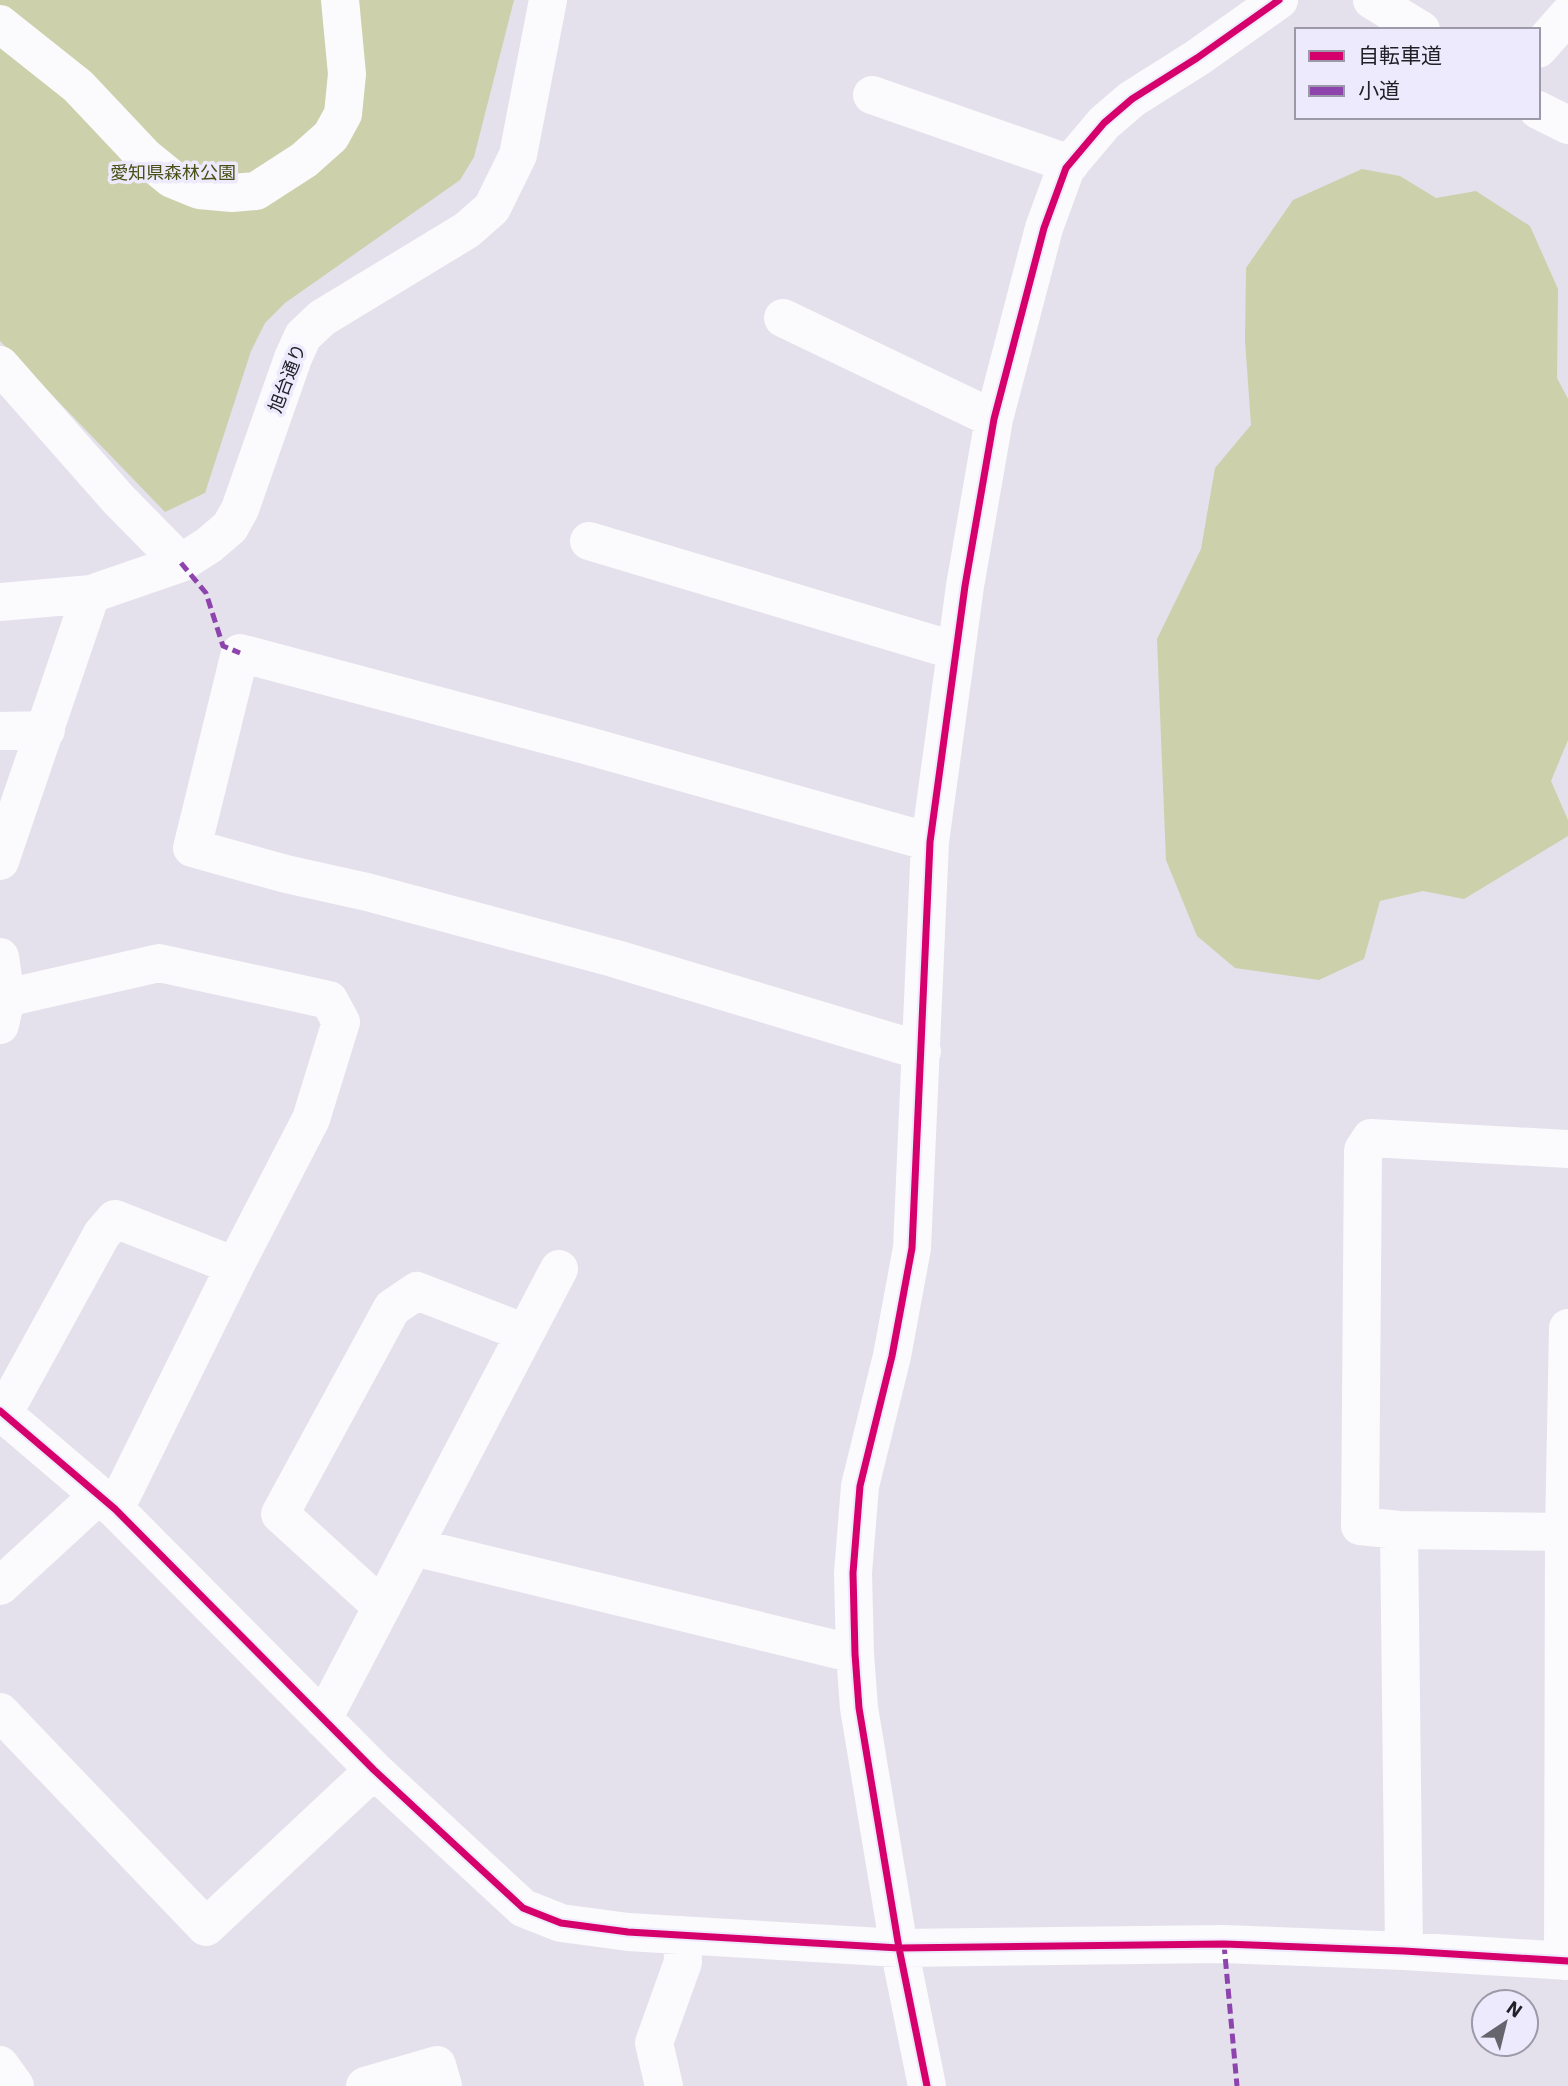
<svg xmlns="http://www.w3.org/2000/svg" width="1568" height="2086" font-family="'IBM Plex Sans','Noto Sans JP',sans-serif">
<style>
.green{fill:#ccd0ab}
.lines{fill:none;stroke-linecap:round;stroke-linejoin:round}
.minor{stroke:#fbfafc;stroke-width:38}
.quiet{stroke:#8e44ad;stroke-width:5;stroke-dasharray:10 5;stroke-linecap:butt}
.cycleway-casing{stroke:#eeeafd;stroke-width:11}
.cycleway{stroke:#d6006c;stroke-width:7}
.labels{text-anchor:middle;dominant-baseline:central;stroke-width:7;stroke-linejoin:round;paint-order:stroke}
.park-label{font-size:18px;fill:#4a5015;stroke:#eeeafd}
.street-label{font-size:18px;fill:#222128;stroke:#eeeafd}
</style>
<rect width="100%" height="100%" fill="#e4e1ec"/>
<path class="green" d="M0,0H514L474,157L460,180L285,303L265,323L251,351L205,493L165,512L0,341Z
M1362,169L1400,176L1436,198L1476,191L1530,226L1558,289L1557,378L1568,399V740L1551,781L1568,820V836L1464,899L1423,891L1380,901L1364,959L1319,980L1235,968L1197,936L1166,860L1157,639L1201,549L1215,468L1251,425L1245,340L1246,268L1293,200Z"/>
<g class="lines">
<path class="minor" d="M1372,0L1421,30
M0,24L78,86L145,157L172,179L199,190L232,193L256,191L304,160L331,136L343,114L347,74L340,0
M1538,49L1568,15
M872,95L1070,164
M1538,110L1568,125
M783,318L994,419
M0,365L119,500L181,563
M589,541L956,651
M0,602L91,594L181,563L209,545L230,527L240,509L293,358L303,336L322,318L467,230L492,208L518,155L548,0
M0,731L46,730
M0,861L91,594
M0,957L6,998L0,1025
M6,998L159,963L329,1000L341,1022L311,1119L235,1266L115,1509
M922,1051L613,958L367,892L286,874L192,848L240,653L585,745L930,842
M1568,1149L1371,1138L1363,1150L1360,1526L1399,1530L1568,1532
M0,1411L115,1509L374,1770L523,1908L561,1923L628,1932L899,1948L1224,1944L1404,1951L1568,1961
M3,1414L102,1234L115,1219L235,1266
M1399,1530L1404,1951
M414,1547L855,1654
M0,1586L99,1495
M382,1607L280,1514L392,1308L417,1291L525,1333
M0,1712L206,1927L374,1770
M323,1719L559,1269
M1563,1961L1564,1532L1568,1328
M0,2065L15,2086
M365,2086L437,2065L443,2086
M664,2086L654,2043L683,1962L682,1935
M927,2086L899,1948L859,1708L855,1654L853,1573L860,1486L892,1356L912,1248L930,842L965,586L994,419L1044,228L1066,168L1104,123L1132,99L1197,58L1279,0"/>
<path class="quiet" d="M181,563L206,593L223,646L240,653
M1224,1944L1237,2086"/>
<defs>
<path id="cycleway" d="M0,1411L115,1509L374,1770L523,1908L561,1923L628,1932L899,1948L1224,1944L1404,1951L1568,1961
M927,2086L899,1948L859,1708L855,1654L853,1573L860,1486L892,1356L912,1248L930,842L965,586L994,419L1044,228L1066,168L1104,123L1132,99L1197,58L1279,0"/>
</defs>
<use href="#cycleway" class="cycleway-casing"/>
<use href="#cycleway" class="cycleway"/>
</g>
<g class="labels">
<g class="park-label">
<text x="173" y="172">愛知県森林公園</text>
</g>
<g class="street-label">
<text transform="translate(287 378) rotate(-69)">旭台通り</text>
</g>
</g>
<rect x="1295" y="28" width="245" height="91" fill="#eeeafd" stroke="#9c9aa8" stroke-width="2"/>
<rect x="1309" y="51" width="35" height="10" fill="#d6006c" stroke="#9c9aa8" stroke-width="2"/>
<text x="1358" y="63" font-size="21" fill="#222128">自転車道</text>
<rect x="1309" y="86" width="35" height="10" fill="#8e44ad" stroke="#9c9aa8" stroke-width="2"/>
<text x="1358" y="98" font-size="21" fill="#222128">小道</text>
<g transform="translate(1505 2023) rotate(35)"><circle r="33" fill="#eeeafd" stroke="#9c9aa8" stroke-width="2"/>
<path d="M0-5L12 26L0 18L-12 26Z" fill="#66646d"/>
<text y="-10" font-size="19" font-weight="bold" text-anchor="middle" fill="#222128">N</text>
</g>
</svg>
